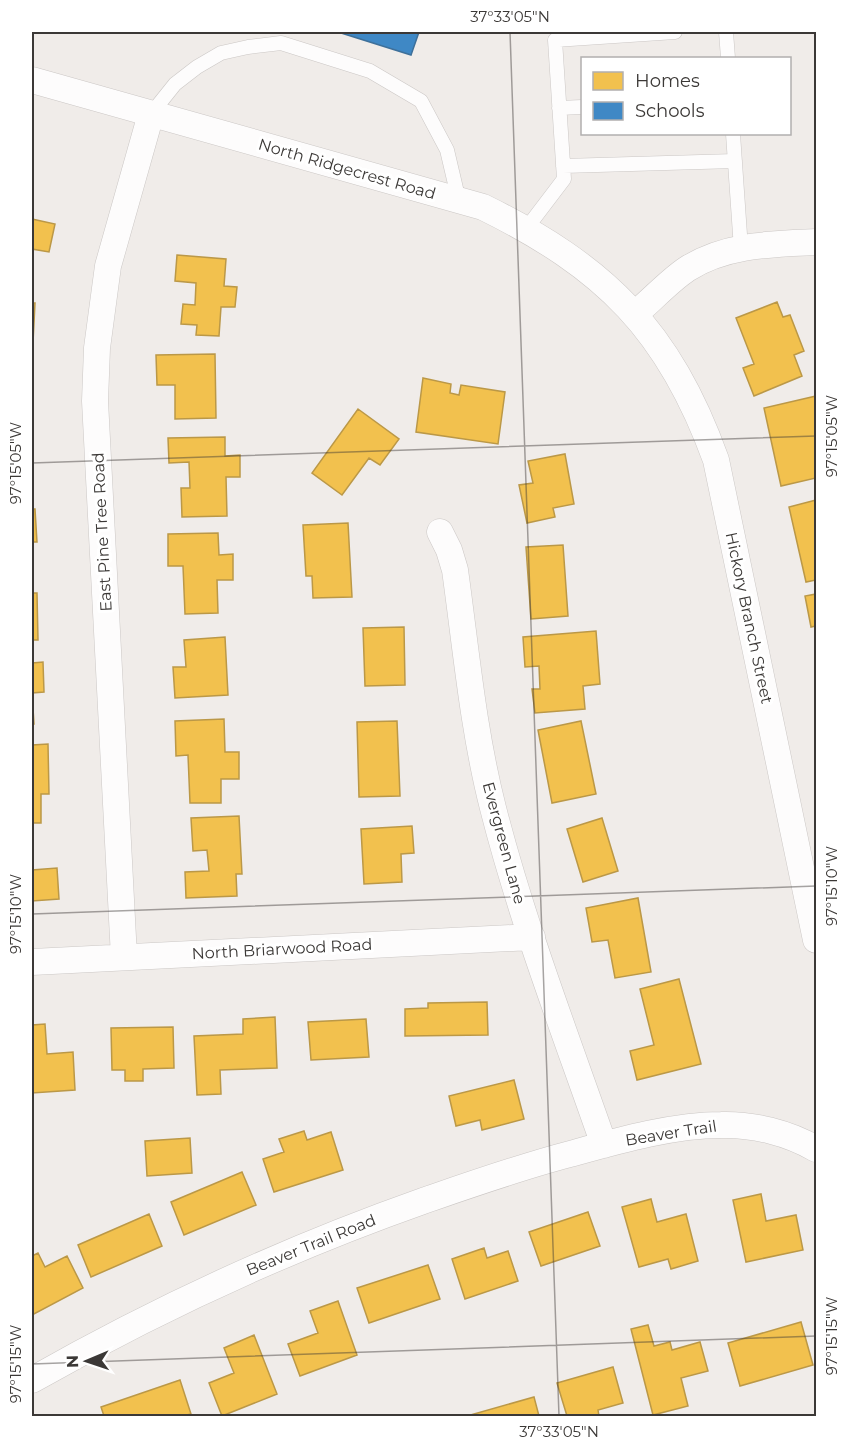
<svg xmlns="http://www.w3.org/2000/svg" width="848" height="1448" font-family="Montserrat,sans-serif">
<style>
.homes{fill:#f2c14e;stroke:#bb9847;stroke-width:1.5}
.schools{fill:#3f88c5;stroke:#3e709a;stroke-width:1.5}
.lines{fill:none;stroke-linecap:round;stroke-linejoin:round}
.service-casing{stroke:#cbc7c5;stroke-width:15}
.minor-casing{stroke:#cbc7c5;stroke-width:27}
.service{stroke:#fdfcfc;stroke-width:14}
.minor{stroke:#fdfcfc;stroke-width:26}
.ticks{fill:none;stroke:#3b3836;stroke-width:1.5;stroke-opacity:0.45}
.labels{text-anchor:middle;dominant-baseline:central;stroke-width:6;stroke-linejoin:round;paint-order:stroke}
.street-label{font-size:16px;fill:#3b3836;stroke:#fff}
.neatline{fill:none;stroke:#3b3836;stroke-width:2}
.ticks-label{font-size:15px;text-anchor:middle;fill:#3b3836}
</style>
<rect width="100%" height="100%" fill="#f0ece9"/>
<path class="homes" d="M32,219L55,224L49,252L32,249Z
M177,255L226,259L224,286L237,287L235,307H221L219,336L196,335L197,325L181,324L183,304L195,305L196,283L175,281Z
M777,302L783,317L790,315L804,351L794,355L802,376L754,396L743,368L754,364L736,318Z
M32,303H35L32,362Z
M215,354L216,418L175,419V385H157L156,355Z
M423,378L451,384L450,393L459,395L461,385L505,392L498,444L416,432Z
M816,396V478L781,486L764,408Z
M358,409L399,439L380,465L369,458L342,495L312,473Z
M225,437V456L240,455V477H226L227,516L182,517L181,488H190L189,462L169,463L168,438Z
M565,454L574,504L553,508L555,517L527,523L519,485L533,483L528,461Z
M816,500V580L806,582L789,507Z
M32,509H35L37,542H32Z
M348,523L352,597L313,598L312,576H306L303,525Z
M218,533L219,555L233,554V580H217L218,613L185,614L183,566H168V534Z
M563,545L568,616L531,619L526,547Z
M32,593H37L38,640H32Z
M816,594V626L811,627L805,596Z
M404,627L405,685L365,686L363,628Z
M596,631L600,684L583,686L585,709L535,713L532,689H540L539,666L525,667L523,637Z
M225,637L228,695L175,698L173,667H186L184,640Z
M43,662L44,692L32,693L34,724H32V663Z
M224,719L225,752H239V779H221V803H190L188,755L176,756L175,721Z
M397,721L400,796L359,797L357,722Z
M581,721L596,794L552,803L538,730Z
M48,744L49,794H41V823H32V745Z
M239,816L242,874H236L237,896L186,898L185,872L209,871L207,850L193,851L191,818Z
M602,818L618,871L583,882L567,829Z
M412,826L414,853L401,854L402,882L364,884L361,829Z
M57,868L59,899L32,901V870Z
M638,898L651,972L615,978L608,940L592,942L586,908Z
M679,979L701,1064L637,1080L630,1051L654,1045L640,989Z
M487,1002L488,1035L405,1036V1009L428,1008V1003Z
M275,1017L277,1068L220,1070L221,1094L197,1095L194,1036L243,1034V1019Z
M366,1019L369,1057L311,1060L308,1022Z
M45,1024L47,1054L73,1052L75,1090L32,1093V1025Z
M173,1027L174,1068L143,1069V1081H125V1070H112L111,1028Z
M514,1080L524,1119L482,1130L480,1120L456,1126L449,1096Z
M304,1131L307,1140L331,1132L343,1170L274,1192L263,1159L284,1152L279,1139Z
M190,1138L192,1173L147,1176L145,1141Z
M242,1172L256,1205L184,1235L171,1202Z
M761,1194L766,1221L796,1215L803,1250L746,1262L733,1200Z
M651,1199L657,1222L686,1214L698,1261L671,1269L668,1259L639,1267L622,1207Z
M588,1212L600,1246L541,1266L529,1232Z
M149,1214L162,1246L91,1277L78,1245Z
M484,1248L487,1258L508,1251L518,1281L465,1299L452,1259Z
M38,1253L45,1267L67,1256L83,1288L32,1315V1256Z
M428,1265L440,1299L369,1323L357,1288Z
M338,1301L357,1355L300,1376L288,1344L318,1333L310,1311Z
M801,1322L813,1365L740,1386L728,1343Z
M648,1325L654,1346L670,1342L672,1350L700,1342L708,1371L681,1378L688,1406L653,1415L631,1329Z
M254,1335L277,1394L222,1416L209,1383L234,1373L224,1348Z
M613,1367L623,1403L598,1410L599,1416H567L557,1383Z
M180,1380L191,1414L183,1416H104L101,1407Z
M534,1397L539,1416H467Z"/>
<path class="schools" d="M338,32H419L411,55Z"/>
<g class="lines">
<defs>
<path id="service" d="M726,32L728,58
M559,108L582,107
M151,114L175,84L197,67L221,53L248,47L281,43L370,71L421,101L447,150L459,201
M733,134L741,249
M563,166L735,161
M526,229L564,179L555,40L675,32"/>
<path id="minor" d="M32,80L483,207C605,267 669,330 716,460L816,940
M635,314C652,300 669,281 687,269C726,244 773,244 816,242
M440,532L449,550L455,570C466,649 473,730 493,808C522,922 565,1033 604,1145
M124,957L95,401L97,348L108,266L151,114
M32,962L532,937
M32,1380C157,1309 287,1249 423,1201C472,1184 520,1167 570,1154C617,1141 672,1125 721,1125C753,1124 789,1133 816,1149"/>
</defs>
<use href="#service" class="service-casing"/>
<use href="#minor" class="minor-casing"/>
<use href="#service" class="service"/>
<use href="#minor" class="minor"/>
</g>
<path class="ticks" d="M510,32L559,1416M32,463L816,436M32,914L816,886M32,1364L816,1336"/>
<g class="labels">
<g class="street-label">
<text transform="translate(347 169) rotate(16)">North Ridgecrest Road</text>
<text transform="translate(102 532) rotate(-93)">East Pine Tree Road</text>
<text transform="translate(749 618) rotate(78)">Hickory Branch Street</text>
<text transform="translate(504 843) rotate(75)">Evergreen Lane</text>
<text transform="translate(282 949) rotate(-3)">North Briarwood Road</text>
<text transform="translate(671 1133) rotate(-9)">Beaver Trail</text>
<text transform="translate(311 1245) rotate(-22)">Beaver Trail Road</text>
</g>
</g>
<rect width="848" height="1448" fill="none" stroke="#ffffff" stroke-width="66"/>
<rect x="581" y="57" width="210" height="78" fill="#ffffff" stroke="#b1afaf" stroke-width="1.5"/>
<rect x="593" y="72" width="30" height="18" fill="#f2c14e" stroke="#b1afaf" stroke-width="1.5"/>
<text x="635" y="87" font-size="18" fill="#3b3836">Homes</text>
<rect x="593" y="102" width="30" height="18" fill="#3f88c5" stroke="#b1afaf" stroke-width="1.5"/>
<text x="635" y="117" font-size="18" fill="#3b3836">Schools</text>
<g transform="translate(87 1361) rotate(268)" stroke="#ffffff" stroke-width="4.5" paint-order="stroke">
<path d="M0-4.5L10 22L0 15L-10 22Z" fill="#3b3836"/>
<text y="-9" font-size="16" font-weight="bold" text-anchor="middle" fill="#3b3836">N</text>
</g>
<rect x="33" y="33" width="782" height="1382" class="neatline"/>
<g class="ticks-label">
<text x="510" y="22">37°33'05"N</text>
<text transform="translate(832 436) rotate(-90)" y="5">97°15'05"W</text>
<text transform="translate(16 463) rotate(-90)" y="5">97°15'05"W</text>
<text transform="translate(832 886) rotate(-90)" y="5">97°15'10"W</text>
<text transform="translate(16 914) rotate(-90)" y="5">97°15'10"W</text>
<text transform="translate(832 1336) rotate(-90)" y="5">97°15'15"W</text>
<text transform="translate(16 1364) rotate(-90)" y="5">97°15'15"W</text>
<text x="559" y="1437">37°33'05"N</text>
</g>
</svg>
